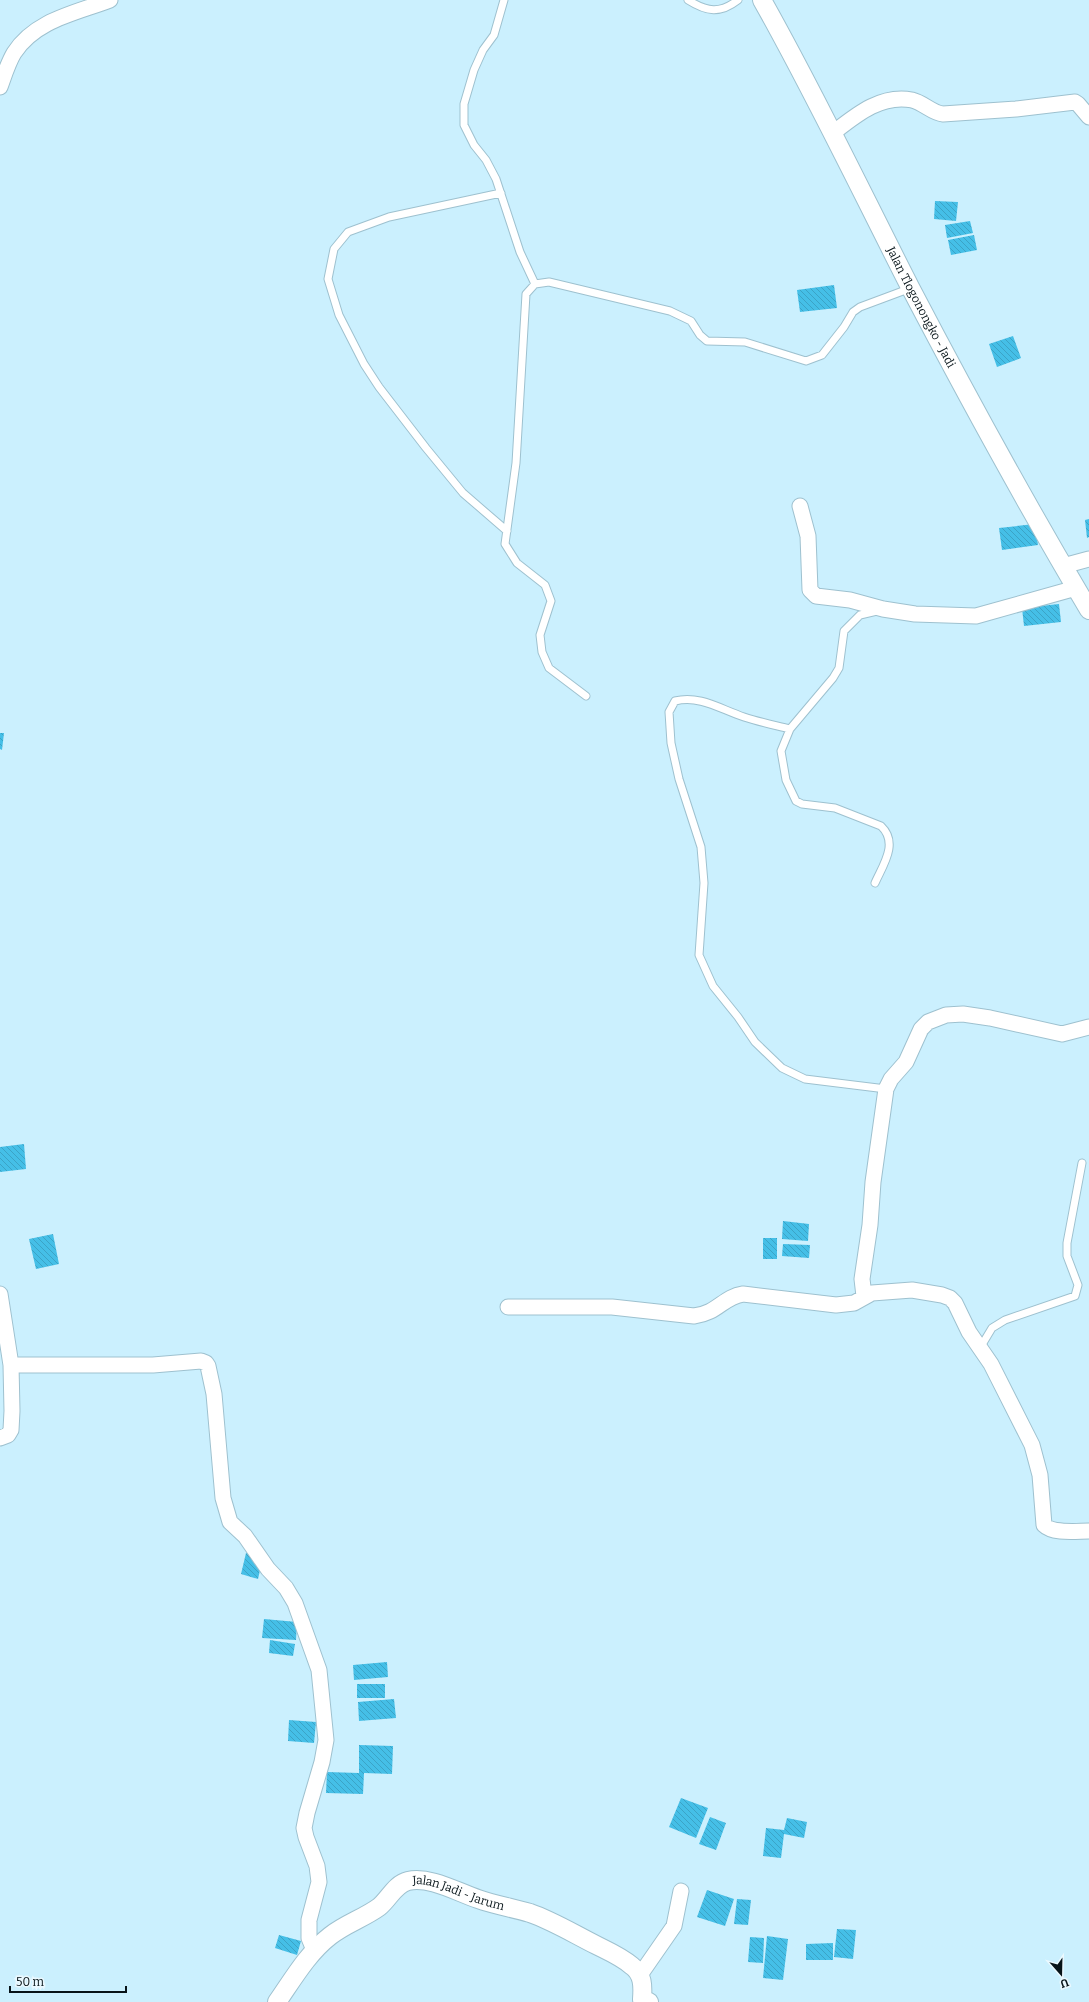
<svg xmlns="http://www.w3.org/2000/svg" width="1089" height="2002" font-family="Bitter,serif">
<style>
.building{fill:url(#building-back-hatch)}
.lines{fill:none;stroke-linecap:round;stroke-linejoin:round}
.service-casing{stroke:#9ec1cf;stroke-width:9}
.minor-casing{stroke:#9ec1cf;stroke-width:17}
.tertiary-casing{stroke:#9ec1cf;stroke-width:20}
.service{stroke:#fff;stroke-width:7}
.minor{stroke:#fff;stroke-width:15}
.tertiary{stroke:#fff;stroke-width:18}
.labels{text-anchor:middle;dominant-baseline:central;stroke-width:3;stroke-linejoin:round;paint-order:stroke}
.street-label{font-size:12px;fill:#071419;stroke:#ebf9ff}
</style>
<defs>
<pattern id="building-back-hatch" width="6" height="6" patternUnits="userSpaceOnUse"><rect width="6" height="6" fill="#45bfe7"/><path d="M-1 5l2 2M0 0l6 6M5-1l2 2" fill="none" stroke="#3ba3c6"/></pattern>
</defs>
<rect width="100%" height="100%" fill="#cbf0fe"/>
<path class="building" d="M935,201L958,202L956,221L934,219Z
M970,221L973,233L947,238L945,225Z
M974,235L977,250L951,255L948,240Z
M834,285L837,308L800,312L797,290Z
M1013,336L1021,358L997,367L989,344Z
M1089,519V537L1087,538L1085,520Z
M1035,524L1038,545L1002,550L999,528Z
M1059,604L1061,622L1024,626L1022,608Z
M0,733H4L2,750L0,749Z
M24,1144L26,1169L0,1172V1147Z
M783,1221L809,1224L808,1241L782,1239Z
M53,1234L59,1264L36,1269L29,1239Z
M763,1238H777V1259H763Z
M783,1244L810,1245L809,1258L782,1256Z
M246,1553L263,1557L258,1579L241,1574Z
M264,1619L297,1622L296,1640L262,1638Z
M270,1640L295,1644L293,1656L269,1653Z
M387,1662L388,1677L354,1680L353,1665Z
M357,1684H385V1698H357Z
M394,1699L396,1718L359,1721L358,1702Z
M289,1720L316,1722L314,1743L288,1741Z
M359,1745L393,1746L392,1774L364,1773L363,1794L326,1793L327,1772L359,1773Z
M681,1798L708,1808L696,1838L669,1827Z
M710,1817L726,1823L716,1850L699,1844Z
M787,1818L807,1822L804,1838L784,1834L781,1858L763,1856L766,1828L784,1830Z
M707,1890L734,1899L725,1926L697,1917Z
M737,1899L751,1900L748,1925L734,1924Z
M837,1929L856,1930L853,1959L834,1957Z
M279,1935L301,1941L297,1955L275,1948Z
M767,1936L788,1939L783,1980L763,1978Z
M750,1937L764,1938L763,1963L748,1962Z
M833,1943V1960H806V1944Z"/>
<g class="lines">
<defs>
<path id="service" d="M504,0L494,35L483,50L474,70L464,104V125L474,145L486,160L496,179L520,252L535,284
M688,0C707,12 720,14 738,0
M501,193L389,217L348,232L334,249L328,279L339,315L364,364L379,387L426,448L463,493L507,531
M586,696L549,668L542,652L540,635L551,601L545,585L517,563L505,544L516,463L526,294L535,284L549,282L670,311L691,321L700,335L707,341L745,342L806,361L822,355L844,327L853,312L860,307L911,288
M790,729C774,725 759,722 744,717C720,709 700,695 675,701L669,712L671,743L679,779L701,847L704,883L699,955L713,986L738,1017L755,1042L782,1068L805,1079L886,1089
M875,883C883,865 899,843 881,826L835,808L802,804L796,801L786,780L781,751L790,729L833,678L839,668L844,631L860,615L877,611
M980,1348L992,1328L1005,1320L1075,1296L1078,1285L1067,1256V1243L1082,1163"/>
<path id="minor" d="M0,87C4,76 8,63 14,53C35,20 76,13 110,0
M833,133C856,115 881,94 912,100C924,103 932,113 943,114L1016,109L1075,102L1078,104L1089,117
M800,506L808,536L810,590L816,596L850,600L883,609L915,614L976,616L1076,588
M1063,566L1089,559
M0,1294L11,1365L12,1411L11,1430L8,1435L0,1438
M864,1296L862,1279L870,1225L873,1182L886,1089L891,1079L906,1062L921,1029L928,1022L946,1015L963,1014L990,1018L1062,1034L1089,1027
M508,1307H612L694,1316C718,1313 723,1297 743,1294L836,1305L854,1303L872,1293L912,1290L942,1295L950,1298L955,1303L969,1332L991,1364L1032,1445L1040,1475L1044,1525C1053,1534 1076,1531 1089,1531
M11,1365H153L201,1361L206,1363L208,1366L214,1394L223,1498L230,1522L245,1536L268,1569L286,1588L295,1603L319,1670L326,1740L322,1762L307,1813L304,1828L306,1837L317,1866L319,1882L309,1920V1938L314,1950
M640,1975L674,1926L681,1891"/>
<g id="tertiary">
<path id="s1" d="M762,0C815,94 861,191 910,287C967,396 1026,504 1089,610"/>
<path id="s2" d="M277,2002C293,1979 308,1953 330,1936C345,1924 364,1918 379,1907C389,1899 395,1884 408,1881C430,1876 457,1892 478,1899C495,1905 513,1908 530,1913C553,1921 574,1934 596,1945C608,1951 622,1957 632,1966C643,1974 643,1986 642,1999L649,2002"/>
</g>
</defs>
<use href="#service" class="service-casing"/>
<use href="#minor" class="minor-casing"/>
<use href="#tertiary" class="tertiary-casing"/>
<use href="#service" class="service"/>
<use href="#minor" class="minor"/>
<use href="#tertiary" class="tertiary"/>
</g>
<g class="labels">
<g class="street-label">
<text stroke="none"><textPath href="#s1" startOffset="346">Jalan Tlogonongko - Jadi</textPath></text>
<text stroke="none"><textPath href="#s2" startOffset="234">Jalan Jadi - Jarum</textPath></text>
</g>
</g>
<g transform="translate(1061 1974) rotate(160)" stroke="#ebf9ff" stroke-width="3" paint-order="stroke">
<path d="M0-3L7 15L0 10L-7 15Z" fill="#071419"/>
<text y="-6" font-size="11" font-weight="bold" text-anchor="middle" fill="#071419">U</text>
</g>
<path d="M10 1986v6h116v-6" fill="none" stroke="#071419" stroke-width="2"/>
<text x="16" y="1986" font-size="12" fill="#071419" stroke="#ebf9ff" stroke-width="3" paint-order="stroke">50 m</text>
</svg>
